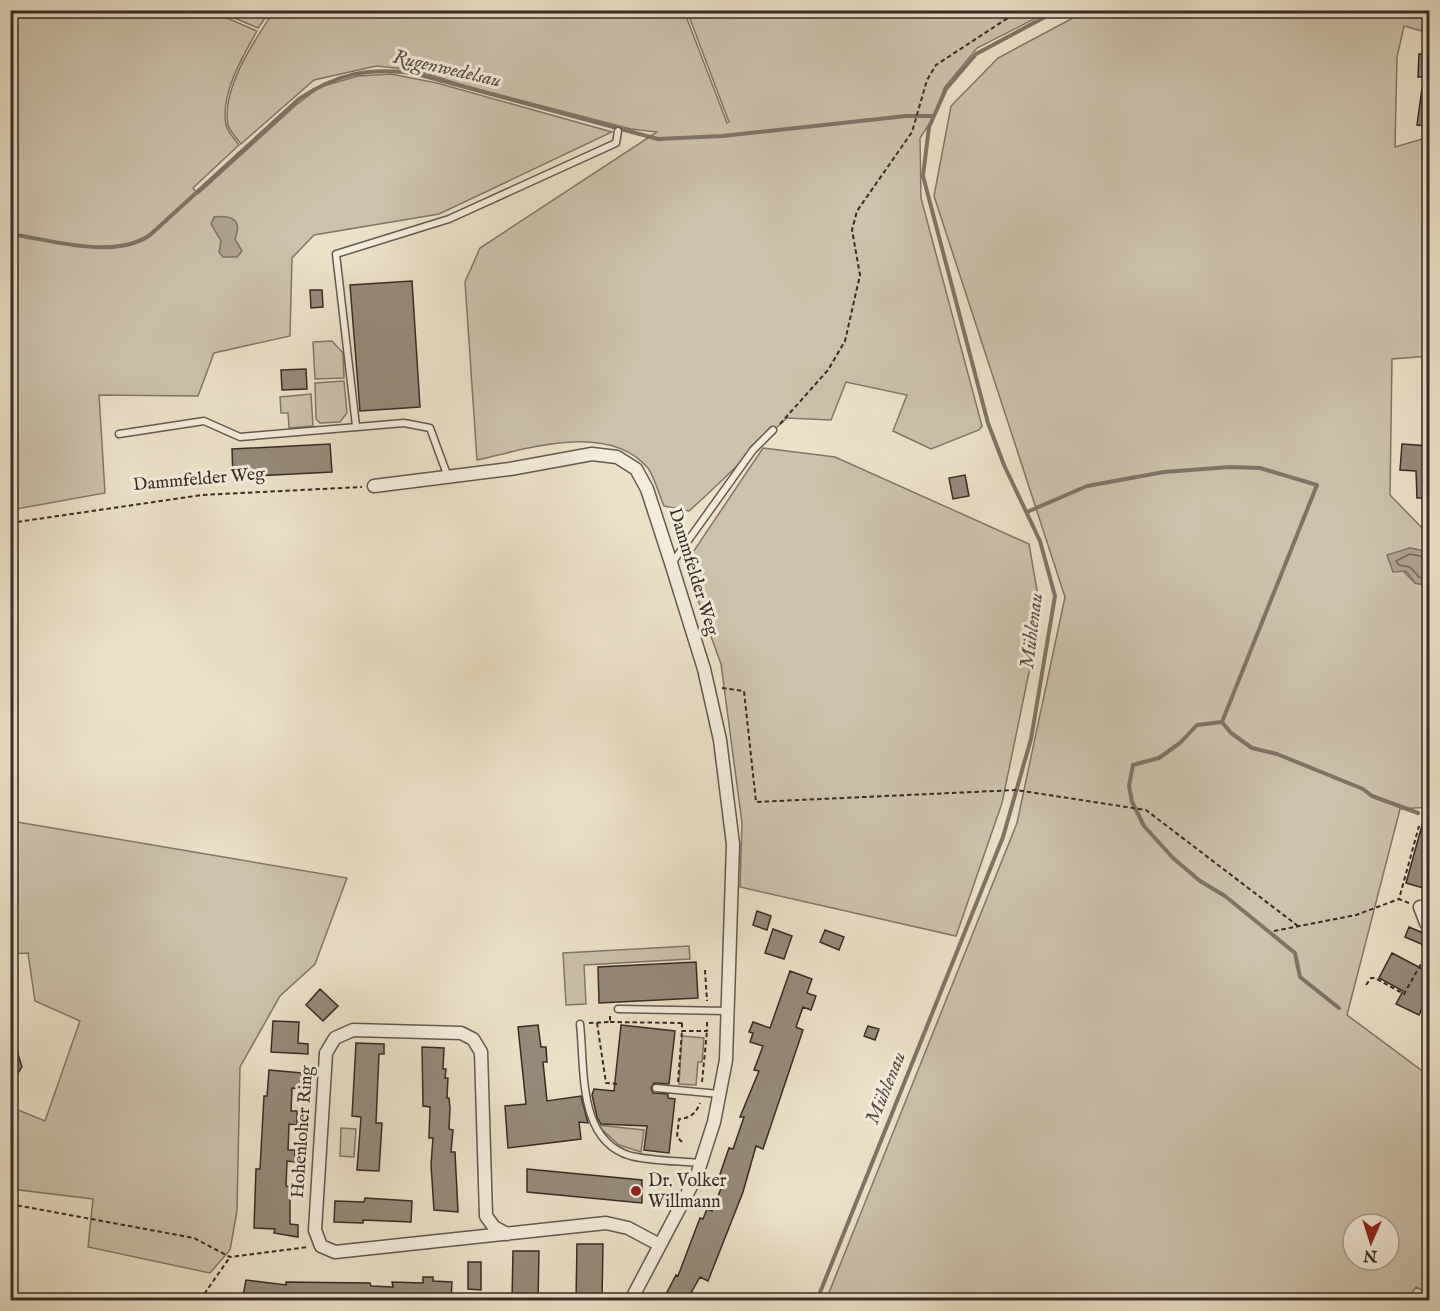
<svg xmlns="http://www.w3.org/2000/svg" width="1440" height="1311" font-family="'IM FELL English',serif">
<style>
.green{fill:#cdc2ab;stroke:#827668;stroke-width:1.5;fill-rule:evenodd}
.water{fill:#afa390;stroke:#7f7365;stroke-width:1.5}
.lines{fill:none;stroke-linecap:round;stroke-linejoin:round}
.shore{stroke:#74675a;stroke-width:1.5}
.stream{stroke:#7f7365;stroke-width:4}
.building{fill:#968a79;stroke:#382b24;stroke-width:1.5}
.service-casing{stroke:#65584d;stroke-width:9}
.minor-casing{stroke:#65584d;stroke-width:15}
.path{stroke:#382b24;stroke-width:2;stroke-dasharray:4.5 3;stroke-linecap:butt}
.service{stroke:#f3ecdb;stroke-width:6}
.minor{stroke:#f3ecdb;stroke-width:12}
.poi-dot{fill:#8f2418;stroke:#f3ecdb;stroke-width:2}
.labels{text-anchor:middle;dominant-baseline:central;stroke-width:6;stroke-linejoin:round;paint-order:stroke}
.street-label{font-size:18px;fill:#382b24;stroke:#f3ecdb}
.poi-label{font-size:18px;fill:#382b24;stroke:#f3ecdb;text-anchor:start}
.water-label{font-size:20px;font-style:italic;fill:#5c4f44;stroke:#f3ecdb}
</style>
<rect width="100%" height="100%" fill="#ece1c7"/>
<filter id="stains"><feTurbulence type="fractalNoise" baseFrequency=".00333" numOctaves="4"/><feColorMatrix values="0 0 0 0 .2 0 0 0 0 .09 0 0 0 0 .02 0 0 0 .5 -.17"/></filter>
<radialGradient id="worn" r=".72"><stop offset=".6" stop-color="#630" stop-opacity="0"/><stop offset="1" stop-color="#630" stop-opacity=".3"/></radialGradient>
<path class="green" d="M11,11H211L257,31C243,56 220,94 226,125C228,132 235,140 239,145L193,188L198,194L296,105L320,87L358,76L391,74L437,83L612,132L439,214L314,235L292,258L290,336L214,353L198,396L99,395L105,493L11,510Z
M218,11H270L258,28Z
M274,11H684L727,123L729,122L687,11H1050L977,48L944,88L937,112L920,138L921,198L982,426L979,430L931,449L893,431L907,395L846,382L831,420L787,418C753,449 723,481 689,511L664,506C659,495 655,478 648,468C608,421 527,449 477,460L465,282L480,248L657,132L631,129L466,86L415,70L376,66L314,80L241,144C237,139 230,131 228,125C221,88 255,40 274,11Z
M1086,11H1429V33L1404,26L1397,57L1395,147L1429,137L1430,356L1392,359L1390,495L1429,535V552L1410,548L1388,556L1415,583L1429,586V807L1400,809L1347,1015L1429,1076V1294L1416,1287L1407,1300H826L1017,823L1065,597L934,196L951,106L998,58ZM1353,1224H1389V1260H1353Z
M332,341L343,353L344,378L315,379L313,342Z
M344,381L347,413L340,422L320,423L316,419L315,383Z
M311,394L313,426L289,428L288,413H281L280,397Z
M763,448L835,457L1029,544L1041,614L1002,803L956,936L740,887L742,823L721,664L685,564Z
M11,821L347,878L315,964L280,996L240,1067L237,1211L230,1250L210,1273L88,1247L93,1199L11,1189V1107L45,1121L80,1021L35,1001L28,953L11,954Z
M689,946L690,959L584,965L586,1004L566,1005L563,953Z
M682,1036L704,1038L702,1062H698L696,1085L679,1084Z
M597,1125L644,1130L641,1152L619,1145Z
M341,1128L356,1129L354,1157L340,1156Z"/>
<path class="water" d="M214,217C232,215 243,220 235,239L242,251L237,257H223L219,252L221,241L211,224Z
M1410,548L1429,552V586L1415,583L1406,571L1393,572L1387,555Z"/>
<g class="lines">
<path class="shore" d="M1430,558L1410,554L1396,561L1399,565L1410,567L1419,577L1430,580"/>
<path class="stream" d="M10,234C52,240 114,260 150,235L299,99C338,73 367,68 413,73L658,139L722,136L906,116H934
M1027,512L1087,486L1164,472L1230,467L1260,468L1317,485L1222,722L1197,725L1180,743L1159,758L1133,765L1129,786L1132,802L1144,826L1173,858L1200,881L1225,896L1295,953L1300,977L1339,1008
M1222,722L1231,733L1252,748L1277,754L1363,789L1372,796L1418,813
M817,1300L1003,837L1031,739L1055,596L1040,541L1004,465L988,423L923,176L929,127L946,89L976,54L1058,10"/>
</g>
<path class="building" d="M1419,54L1430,55V77H1418Z
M1423,81H1430V126L1417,125Z
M412,281L420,407L360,411L350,285Z
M310,290H322L323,307L311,308Z
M306,369L307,389L282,390L281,370Z
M330,444L332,472L233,477L232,449Z
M1402,444L1430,446V498H1417L1416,471L1400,470Z
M965,475L969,496L953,499L949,478Z
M1426,811L1430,812V890L1406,883Z
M757,911L771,916L767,930L753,925Z
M1409,927L1430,936L1426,946L1405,937Z
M773,929L792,936L784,959L765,953Z
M825,930L844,937L839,950L820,942Z
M1392,953L1430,973V1002L1426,1000L1419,1015L1396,1004L1403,991L1379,978Z
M696,962L698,998L599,1003L598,967Z
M790,971L812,979L807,993L816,996L811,1010L803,1007L796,1027L803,1030L763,1149L756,1146L743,1192L708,1281L700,1277L687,1300H663L676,1275L678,1276L700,1218L703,1219L707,1209L712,1211L726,1176L720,1174L729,1148L733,1149L744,1117H740L759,1071L754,1070L763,1046L750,1042L753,1033L749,1032L753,1022L770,1028Z
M320,989L338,1006L323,1021L306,1005Z
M273,1021L299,1022L298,1043L308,1044V1054L271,1052Z
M538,1025L541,1047H546L547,1062H543L547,1101L581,1096L588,1123L579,1122L581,1139L508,1148L505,1106L526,1104L518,1027Z
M621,1025L675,1031L669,1084L654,1083L651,1088L653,1093L668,1094V1098L675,1099L669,1153L644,1150L647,1126L601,1124L597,1117L592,1095L594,1089L614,1091Z
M868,1026L879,1029L875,1040L864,1036Z
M12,1035L22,1067L10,1085V1036Z
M356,1043L384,1044V1054H379L376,1123H382L379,1171L357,1170L361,1117L352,1116Z
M422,1047L444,1048L443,1069H446L445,1078H448L447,1098H449L450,1108L449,1129L453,1130L451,1152H455L458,1212L434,1210L431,1165L433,1138H429L430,1107L423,1106Z
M269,1070L302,1073L301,1089L292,1088L291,1111H297V1125L289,1124L288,1150H295V1162L287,1161L286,1186L290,1187V1224L298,1225V1237L274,1233L275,1229L254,1228L256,1169H260L264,1096H267Z
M527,1169L642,1180V1203L527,1192Z
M365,1198L412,1201L411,1222L363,1220V1223L334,1222L335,1201L364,1202Z
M577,1244H603L602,1300H576Z
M513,1251H539L538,1300H512Z
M468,1262H481V1290L468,1289Z
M423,1277H433V1281L452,1282L451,1300H278L243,1296L246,1280L286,1285V1282L370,1283L371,1286L393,1287L392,1282L423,1283Z"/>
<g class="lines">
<defs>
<path id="service" d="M356,426L336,254L449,219L616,143L618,131
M119,434L204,421L240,437L404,423L430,428L448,477
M672,563L753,450L773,430
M618,1009L727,1011
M580,1024C585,1068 577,1141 631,1156C652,1161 678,1161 700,1163
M656,1088L719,1094"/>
<path id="minor" d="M374,486L510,469L592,454L617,457L636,469L647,489L671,563L704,669L720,740L733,844L726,1060L714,1122L697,1175L631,1300
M1420,907L1426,923L1430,925
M507,1234L494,1227L486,1216L481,1052L473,1039L461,1033L353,1030L335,1038L326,1053L315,1230L321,1246L335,1252L606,1223L628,1228L658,1244"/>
</defs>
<use href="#service" class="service-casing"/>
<use href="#minor" class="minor-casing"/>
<path class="path" d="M780,424L828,370L845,341L860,275L852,230L857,211L912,132L927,80L936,65L1020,10
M10,523L202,495L362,487
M722,688L744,691L756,802L1016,790L1146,810L1298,926
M1409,903L1399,899L1419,826
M1274,931L1356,915L1399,899
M705,970L707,1001
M1366,985L1371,978H1375L1404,994L1430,948
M610,1022L682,1023
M589,1023L610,1022V1013
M597,1023L606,1083L617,1084
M682,1023V1031H707V1021
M678,1082L682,1031
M702,1082L707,1031
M682,1142L677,1137L679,1119C691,1118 696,1113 700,1103
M10,1204L194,1238L230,1257L308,1247
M200,1300L230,1257"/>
<use href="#service" class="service"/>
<use href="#minor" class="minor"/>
</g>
<circle class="poi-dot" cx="636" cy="1191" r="6"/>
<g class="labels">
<g class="street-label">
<text transform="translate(199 480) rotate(-5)">Dammfelder Weg</text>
<text transform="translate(693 572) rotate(73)">Dammfelder Weg</text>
<text transform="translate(303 1132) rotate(-86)">Hohenloher Ring</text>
</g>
<g class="poi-label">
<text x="648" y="1181">Dr. Volker<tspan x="648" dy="21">Willmann</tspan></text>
</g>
<g class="water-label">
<text transform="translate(447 69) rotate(13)">Rugenwedelsau</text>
<text transform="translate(1032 631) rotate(-83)">Mühlenau</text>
<text transform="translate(886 1088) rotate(-68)">Mühlenau</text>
</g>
</g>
<rect width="1440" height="1311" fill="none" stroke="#ece1c7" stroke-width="36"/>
<rect x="12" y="12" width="1416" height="1287" fill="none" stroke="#382b24" stroke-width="3"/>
<rect x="18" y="18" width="1404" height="1275" fill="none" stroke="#382b24" stroke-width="1.5"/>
<g transform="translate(1371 1242) rotate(183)"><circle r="28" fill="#f3ecdb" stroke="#a89f92" stroke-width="1.5"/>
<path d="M0-4.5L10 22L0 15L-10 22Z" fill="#8f2418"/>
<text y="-9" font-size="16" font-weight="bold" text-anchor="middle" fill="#382b24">N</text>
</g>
<rect width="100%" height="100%" filter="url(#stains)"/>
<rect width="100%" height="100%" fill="url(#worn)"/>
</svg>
